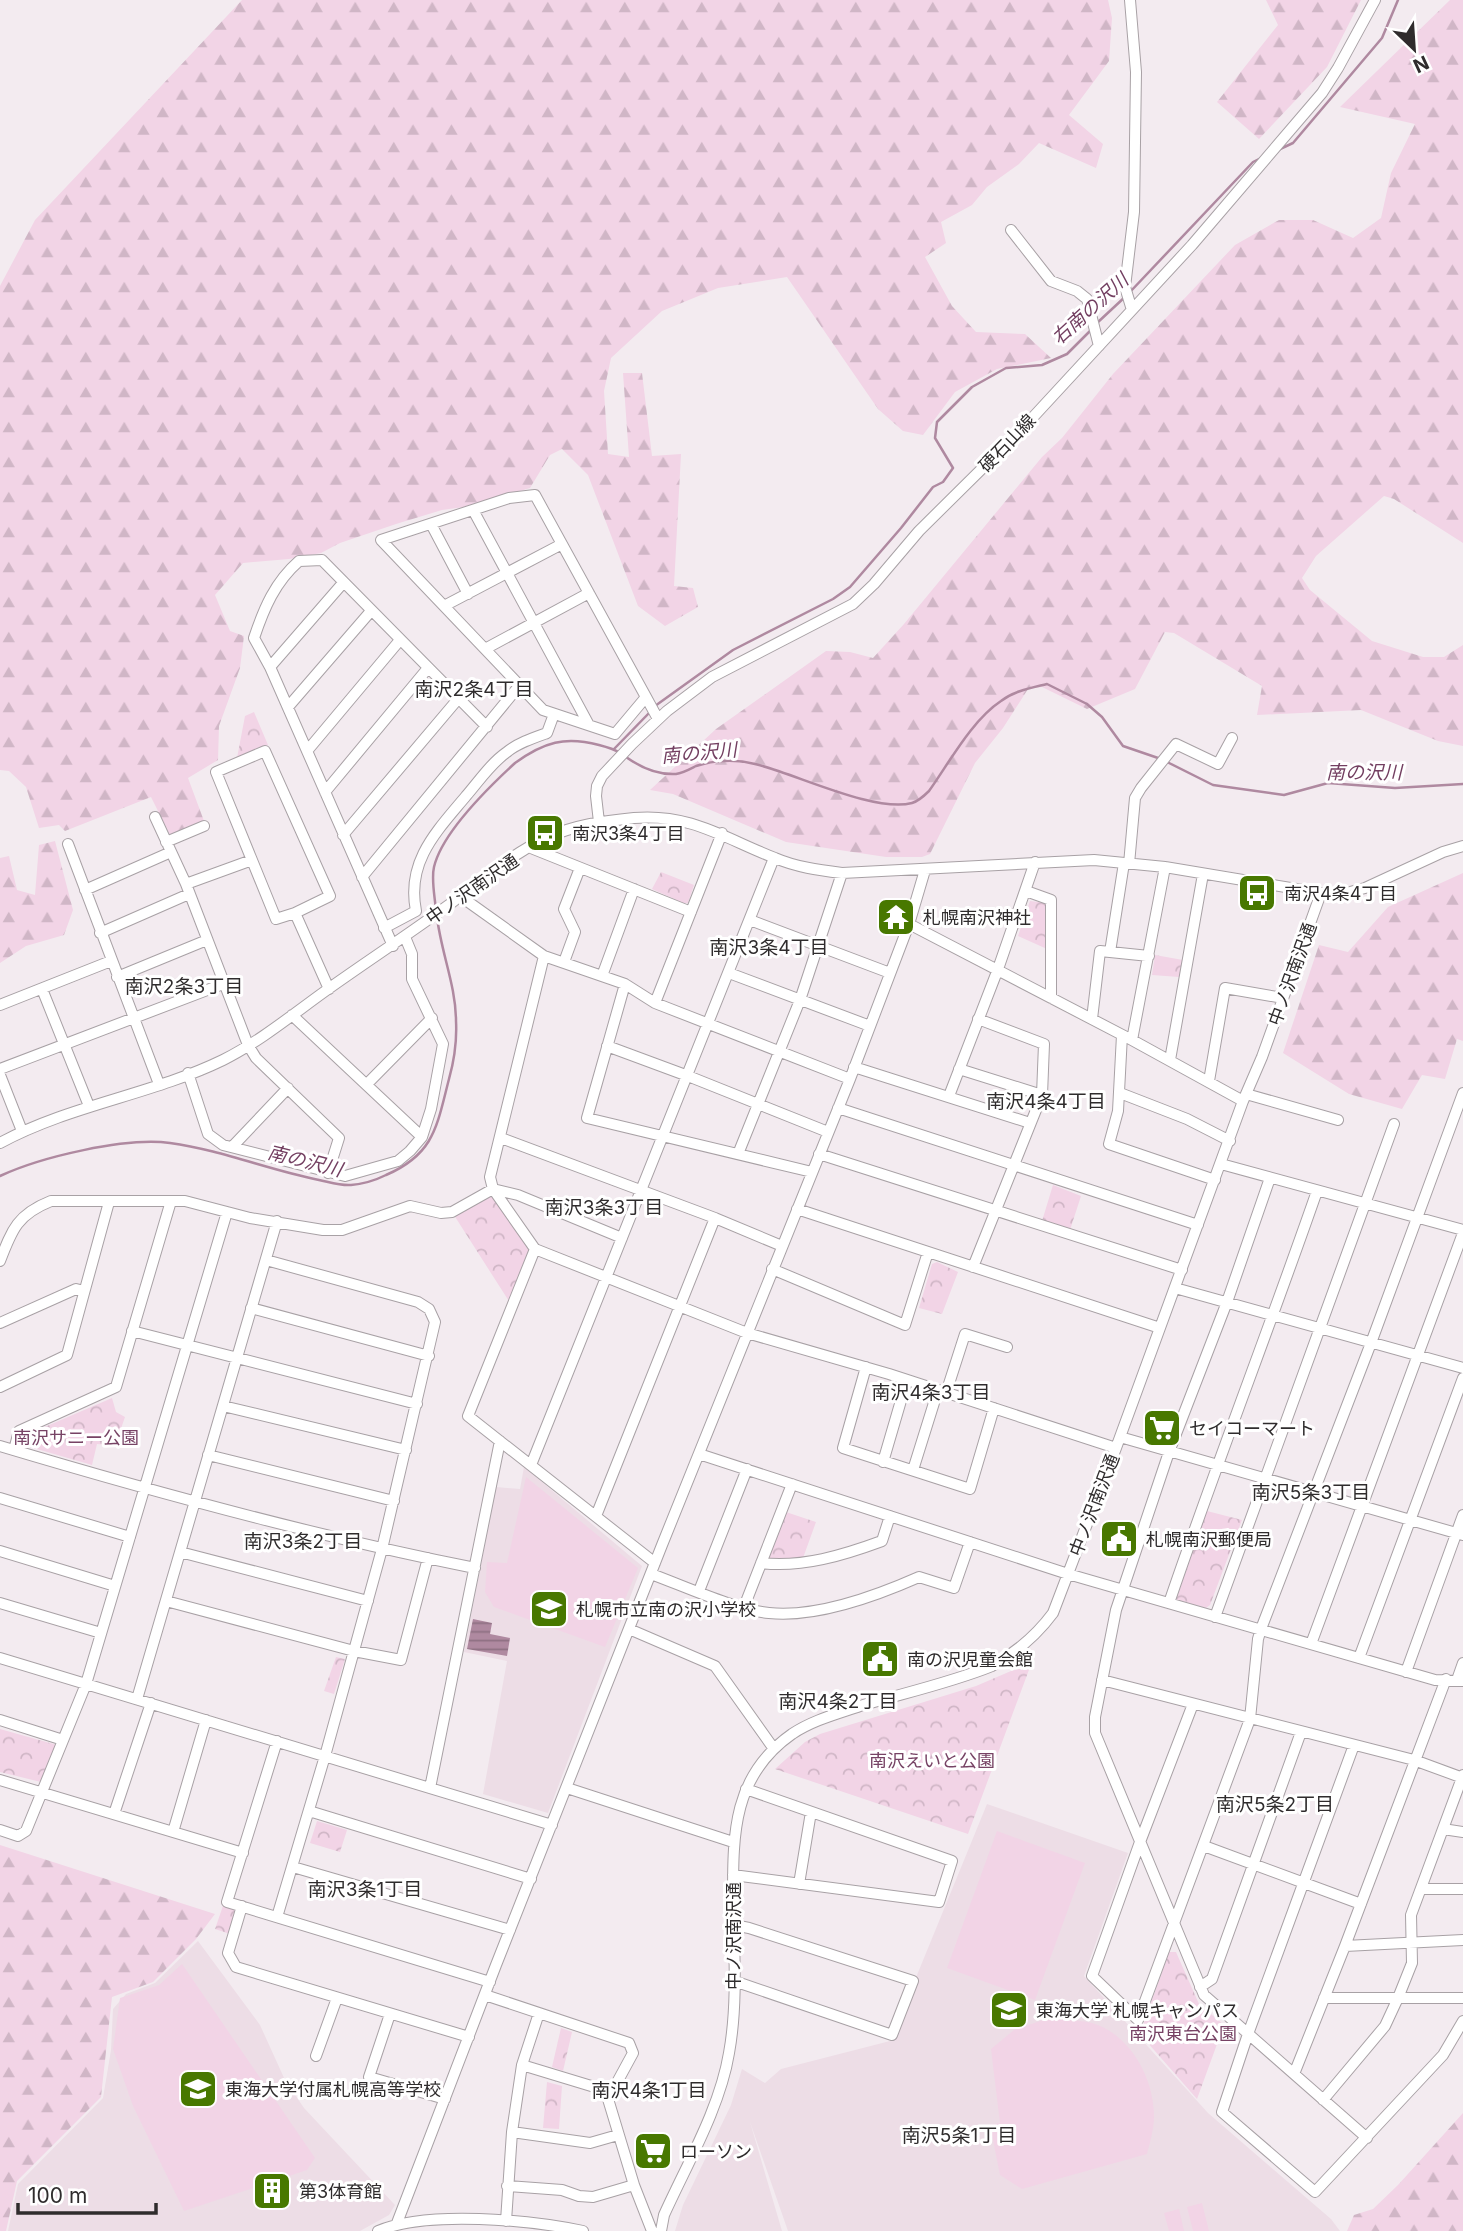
<svg xmlns="http://www.w3.org/2000/svg" width="1463" height="2231" font-family="Inter,'Noto Sans JP',sans-serif">
<style>
.built{fill:#eddde6}
.forest{fill:url(#forest-firs)}
.park{fill:url(#park-crowns)}
.garden{fill:#f2d4e6}
.water{fill:url(#water-rules)}
.lines{fill:none;stroke-linecap:round;stroke-linejoin:round}
.stream{stroke:#af89a0;stroke-width:2.5}
.minor-casing{stroke:#a8a1a5;stroke-width:12}
.minor{stroke:#fff;stroke-width:10}
.labels{text-anchor:middle;dominant-baseline:central;stroke-width:6;stroke-linejoin:round;paint-order:stroke}
.street-label{font-size:18px;fill:#2f2c2d;stroke:#fff}
.poi-label{font-size:18px;fill:#2f2c2d;stroke:#fff;text-anchor:start}
.park-label{font-size:18px;fill:#774365;stroke:#fff}
.water-label{font-size:19px;font-style:italic;fill:#733f61;stroke:#fff}
.neighbourhood-label{font-size:19px;fill:#2f2c2d;stroke:#fff}
</style>
<defs>
<pattern id="forest-firs" width="22" height="20" patternUnits="userSpaceOnUse" patternTransform="scale(1.75)"><rect width="22" height="20" fill="#f2d4e6"/><path d="M5 1l3.5 6h-7zM16 11l3.5 6h-7z" fill="#d0b6c6"/></pattern>
<pattern id="park-crowns" width="20" height="18" patternUnits="userSpaceOnUse" patternTransform="scale(1.75)"><rect width="20" height="18" fill="#f2d4e6"/><path d="M2 6a3 3 0 1 1 6 0M12 15a3 3 0 1 1 6 0" fill="none" stroke="#d0b6c6"/></pattern>
<pattern id="water-rules" width="6" height="5" patternUnits="userSpaceOnUse" patternTransform="scale(1.75)"><rect width="6" height="5" fill="#af89a0"/><path d="M0 2.5h6" fill="none" stroke="#8f7083"/></pattern>
</defs>
<rect width="100%" height="100%" fill="#f3ebf0"/>
<path class="built" d="M524,1467L642,1566L548,1813L483,1794L507,1661L464,1652L496,1487L520,1489Z
M987,1804L1128,1853L1084,1976L1208,2113L1331,2219L1340,2231H788L750,2122L782,2231H675L683,2205L731,2105L742,2069L765,2083L781,2069L890,2041Z
M198,1941L260,2025L285,2080L304,2108L395,2205L389,2215L360,2231H8L18,2184L103,2098L111,2050L113,2009L126,1994L155,1983Z"/>
<path class="forest" d="M242,0H1108L1112,18L1109,61L1069,115L1103,144L1096,168L1039,143L1019,164L987,187L972,205L941,222L946,243L925,257L952,306L976,332L1025,334L1051,358L997,369L955,392L923,435L903,431L878,409L787,277L718,288L662,311L611,358L604,391L608,454L629,457L623,373H642L652,456L681,454L674,586L693,588L698,607L665,626L638,606L588,475L562,449L550,455L530,488L471,506L442,510L396,524L340,543L321,553L289,559L243,563L215,595L230,631L244,636L240,668L219,726L218,760L188,778L204,821L170,835L151,797L65,831L59,825L39,828L26,787L9,771L0,770V286L35,220Z
M1266,0H1361L1327,67L1259,139L1217,102L1278,25Z
M1450,0H1463V543L1394,499L1384,496L1316,556L1302,578L1310,590L1372,641L1423,657H1444L1463,645V746L1438,741L1361,710L1257,715L1262,686L1174,633L1165,632L1135,689L1087,709L1042,687L1028,689L1003,728L975,763L930,854L922,857H886L786,842L673,794L650,790L716,729L826,651L850,652L873,658L904,624L1042,457L1062,438L1113,374L1235,245L1279,220H1313L1353,238L1381,218L1391,173L1415,124L1340,107Z
M55,841L73,910L64,935L26,946L0,963V858L9,856L17,890L35,895L39,845Z
M1463,873V1041L1457,1039L1445,1079L1422,1075L1402,1109L1349,1094L1283,1053L1319,945L1348,952L1388,907Z
M0,1845L215,1914L196,1939L153,1982L112,1997L101,2097L17,2181L6,2231H0Z
M1463,2113V2231H1347L1354,2215L1373,2209L1398,2185Z"/>
<path class="park" d="M254,712L268,745L237,758L245,716Z
M661,872L694,885L688,903H683L652,889Z
M1030,901L1046,903L1047,949L1018,936Z
M1155,955L1183,960L1179,977L1152,975Z
M1053,1185L1081,1196L1070,1230L1042,1221Z
M493,1189L535,1249L512,1306L452,1212Z
M937,1262L958,1272L942,1314L919,1308L932,1264Z
M112,1398L116,1412L125,1417L115,1446L97,1444L92,1465L23,1445L22,1439L26,1435Z
M1207,1511L1242,1520L1210,1605L1206,1608L1177,1600L1176,1595Z
M786,1512L816,1522L803,1558L767,1559Z
M336,1657L345,1659L334,1694L324,1691Z
M1028,1667H1030L968,1834L775,1769L805,1742L820,1734L976,1686L1011,1671Z
M0,1729L57,1745L41,1782L0,1772Z
M317,1821L347,1830L340,1852L310,1843Z
M224,1903L238,1909L230,1934L215,1929Z
M1169,1952H1176L1199,2004L1224,2025L1197,2099L1140,2034Z
M561,2028L572,2032L563,2071L552,2067Z
M547,2082L562,2086L559,2129L543,2128Z"/>
<path class="garden" d="M526,1477L638,1568L605,1647L494,1607L485,1592L487,1562L507,1563Z
M997,1831L1085,1863L1035,2000L947,1968Z
M182,1964L315,2158L307,2170L184,2211L133,2106L113,2049L120,1998L159,1985Z
M1043,2020C1060,2020 1076,2019 1092,2023C1130,2034 1154,2078 1154,2116C1154,2129 1150,2142 1147,2154L1022,2189L1000,2175L990,2125L1000,2123L991,2049L1014,2030Z
M1202,2203L1209,2231H1193L1187,2207Z
M1179,2209L1184,2231H1169L1164,2213Z"/>
<path class="water" d="M473,1619L492,1623L490,1634L510,1638L507,1656L467,1649Z"/>
<g class="lines">
<path class="stream" d="M1278,150L1293,143L1382,38L1398,0
M1130,292L1253,162L1263,157
M1097,323L1126,296
M655,706L733,650L833,599L850,587L901,528L933,487L943,482L953,468L935,438L937,422L972,387L1006,368L1042,365L1067,354L1093,328
M614,749L651,711
M626,757C640,767 658,775 676,774C683,773 690,769 696,766C715,760 736,759 755,764C794,773 874,813 912,803C919,801 924,796 929,791C949,763 972,720 1001,701C1014,691 1031,688 1047,684L1087,704L1102,717L1123,746L1161,759
M1167,762L1213,785L1284,795L1328,783L1395,788L1463,784
M436,911C435,897 431,880 434,867C442,833 490,786 515,763C544,742 565,736 599,745C607,747 614,749 620,753
M0,1176C41,1157 125,1137 170,1143C221,1150 269,1170 319,1180C329,1182 341,1186 351,1185C362,1184 376,1180 386,1175C435,1154 437,1125 449,1079C454,1061 457,1040 456,1021C456,986 441,952 437,917"/>
<defs>
<path id="minor" d="M1130,0L1136,72L1134,212L1125,287L1132,310
M1011,230L1051,281L1077,291L1087,299L1099,346
M473,510L589,725
M431,524L468,594
M343,583L270,667L393,946
M444,606L562,544
M485,649L589,593
M270,667L254,638C264,608 275,582 299,561L322,560L487,727
M646,697L615,734L543,710L381,540L509,498L535,495L646,697L658,719
M288,707L371,611
M307,751L400,640
M325,792L428,668
M155,817L186,884L248,1045L256,1058L339,1138L328,1173
M599,822L596,796L597,786L602,776L632,744L667,711L712,677L853,604L874,584L919,531L1023,428L1192,245L1322,93L1338,68L1375,0
M343,835L458,699
M166,842L204,826
M68,844L159,1084
M531,848L691,912
M1124,863L1110,952L1149,956
M1129,864L1135,798L1141,788L1176,744L1218,764L1232,738
M362,877L519,686
M186,884L252,860
M85,890L171,852
M1026,891L1051,900V998
M1321,893L1339,895L1365,888L1443,852L1463,846
M295,913L330,896L265,751L216,772L276,919L295,913L329,989
M750,920L890,973
M909,924L1132,1040L1243,1101
M384,928L416,911C406,861 437,831 466,796C479,781 491,763 507,752C518,743 533,738 547,733L554,714
M100,933L189,894
M544,956L625,984L655,1003L850,1079
M564,962L575,932L564,909L580,868
M729,973L870,1026
M602,976L634,889
M117,977L207,940
M625,984L587,1118L812,1172
M42,989L89,1106
M655,1003L722,833
M0,1005L111,961
M292,1015L422,1137
M1092,1019L1100,951L1110,952
M1122,1035L1118,1111L1109,1144L1215,1180
M1132,1040L1165,867
M607,1046L688,1076L828,1132
M1170,1060L1203,874
M854,1067L1030,1123
M0,1069L223,984
M959,1069L1042,1095
M188,1073L208,1134L223,1145L345,1176L398,1161L410,1151L422,1137L431,1109L443,1044L412,979V954L405,937
M0,1075L22,1131
M1209,1081L1225,988L1283,998
M367,1084L432,1018
M1120,1093L1187,1119L1230,1141
M1246,1094L1338,1120
M949,1096L998,969L1035,862
M838,1108L1198,1225
M501,1138L715,1218L782,1246
M0,1143C70,1105 151,1095 223,1060C259,1042 292,1015 324,992C366,962 409,934 450,904C480,881 512,854 546,838C574,825 604,821 634,818C690,813 726,839 775,858C796,867 818,870 842,873L1094,860L1165,867L1321,893L1262,1057L1243,1101L1116,1448L1053,1613C1036,1636 1017,1652 992,1666C950,1683 904,1693 860,1706C837,1714 813,1720 792,1734C732,1776 733,1835 733,1900C734,1950 738,2004 729,2053C720,2108 687,2164 664,2215L661,2231
M232,1147L288,1088
M738,1154L800,1000L842,873
M819,1154L1182,1270
M1221,1164L1463,1230
M1270,1178L1227,1302L1169,1452L1116,1610L1095,1717V1733L1204,1995L1367,2138
M493,1189L535,1249L747,1333L889,1374L1116,1448
M493,1189L518,1195L622,1238
M797,1209L1160,1328
M535,1249L468,1416L655,1563
M266,1260L418,1302L429,1309L435,1322L382,1549L325,1756L277,1917
M0,1261C12,1229 18,1214 51,1201H185L250,1218L323,1230H342L410,1206L441,1213L452,1212L493,1189L490,1177L544,956L460,896
M973,1267L1042,1095L1044,1044L978,1019
M772,1269L905,1325L928,1252
M1175,1288L1463,1368
M251,1308L429,1356
M0,1323L76,1289L84,1291
M132,1331L417,1404
M866,1367L843,1448L970,1489L994,1408
M0,1387L67,1355L109,1202
M946,1393L965,1334L1007,1347
M223,1406L406,1450
M1120,1437L1463,1535
M0,1446C157,1493 314,1536 475,1568
M14,1450L19,1431L116,1387L171,1201
M699,1454L1068,1574L1435,1680L1463,1681
M208,1455L394,1501
M883,1462L907,1380
M531,1465L774,858
M913,1470L938,1390
M0,1498L130,1537
M596,1516L715,1218
M0,1551L115,1586
M180,1552L368,1601
M761,1563C802,1568 844,1555 882,1541L890,1516
M651,1574C684,1586 736,1610 769,1613C816,1618 876,1596 919,1577L954,1588L970,1542
M699,1591L747,1469
M166,1601L354,1651L401,1660L428,1558
M0,1603L101,1633
M1169,1603C1216,1465 1269,1329 1317,1191
M744,1607L792,1484
M1215,1617L1394,1124
M629,1629L715,1666L774,1749
M1311,1644L1463,1233
M0,1658L552,1825
M1359,1658L1463,1378
M1406,1672L1463,1515
M1102,1680L1414,1760L1463,1778
M1457,1680L1463,1663
M137,1699L277,1221
M1193,1704L1140,1842L1092,1976L1138,2020L1250,1719L1258,1639L1261,1629L1371,1343L1463,1093
M0,1720L63,1740
M277,1741L227,1902L490,1982
M1354,1745L1248,2034L1222,2112L1315,2192L1443,2055L1463,2021
M0,1780L243,1853
M430,1788L500,1441
M567,1788L733,1842
M309,1811L531,1879
M114,1814L151,1703
M1443,1829L1463,1832
M0,1830L18,1836L26,1831L86,1684L227,1212
M173,1832L206,1720
M1204,1846L1361,1904
M293,1867L510,1930
M733,1875L939,1902L952,1861L746,1789
M799,1884L811,1812
M1421,1889H1463
M242,1906L228,1953L236,1967L469,2037
M734,1925L749,1928L913,1981L892,2035L734,1981
M1345,1946L1463,1940
M1200,1987L1212,1979L1301,1732
M485,1995L629,2043L633,2053L608,2099L634,2185L652,2231
M1324,1998H1463
M390,2014L369,2077L445,2099
M316,2056L337,1998
M522,2065L611,2092
M1294,2074L1345,1946L1446,1679
M1323,2100L1385,2026L1398,1998L1412,1963L1411,1915L1463,1775
M512,2132L590,2143L618,2135
M507,2186L562,2190L579,2196L593,2197L634,2185
M506,2221L512,2132L522,2065L539,2013
M397,2223L496,1965L662,1545L850,1079L909,924L925,870
M378,2231C428,2210 530,2220 583,2231"/>
</defs>
<use href="#minor" class="minor-casing"/>
<use href="#minor" class="minor"/>
</g>
<defs>
<symbol id="bus-square" viewBox="-11 -11 22 22"><rect x="-9" y="-9" width="18" height="18" rx="4" fill="#487800" stroke="#fff"/><path d="M-5-6H5V4H4V6H2V4H-2V6H-4V4H-5ZM-3.5-4V0h7V-4ZM-3.5 1.2v1.5H-2V1.2ZM2 1.2v1.5H3.5V1.2Z" fill="#fff"/></symbol>
<symbol id="temple-square" viewBox="-11 -11 22 22"><rect x="-9" y="-9" width="18" height="18" rx="4" fill="#487800" stroke="#fff"/><path d="M0-6L5-2H3V0L6.5 2.5H4V6H1.5V3h-3V6H-4V2.5H-6.5L-3 0V-2H-5Z" fill="#fff"/></symbol>
<symbol id="supermarket-square" viewBox="-11 -11 22 22"><rect x="-9" y="-9" width="18" height="18" rx="4" fill="#487800" stroke="#fff"/><path d="M-6-5.5h2.5l.6 2H6L4.5 2H-2.5L-4.4-4H-6ZM-1.5 3.2a1.3 1.3 0 1 0 .1 0ZM3 3.2a1.3 1.3 0 1 0 .1 0Z" fill="#fff"/></symbol>
<symbol id="civic-square" viewBox="-11 -11 22 22"><rect x="-9" y="-9" width="18" height="18" rx="4" fill="#487800" stroke="#fff"/><path d="M-.6-6.5H3V-4.5H.6V-3L4-1V1h2V6H-6V1h2V-1L-.6-3ZM-1.2 2.5V6h2.4V2.5Z" fill="#fff"/></symbol>
<symbol id="school-square" viewBox="-11 -11 22 22"><rect x="-9" y="-9" width="18" height="18" rx="4" fill="#487800" stroke="#fff"/><path d="M0-5L7-2L0 1L-7-2ZM-4 1L0 2.5L4 1V4Q0 6-4 4Z" fill="#fff"/></symbol>
<symbol id="university-square" viewBox="-11 -11 22 22"><rect x="-9" y="-9" width="18" height="18" rx="4" fill="#487800" stroke="#fff"/><path d="M0-5L7-2L0 1L-7-2ZM-4 1L0 2.5L4 1V4Q0 6-4 4Z" fill="#fff"/></symbol>
<symbol id="building-square" viewBox="-11 -11 22 22"><rect x="-9" y="-9" width="18" height="18" rx="4" fill="#487800" stroke="#fff"/><path d="M-4-6H4V6H1V3H-1V6H-4ZM-2.5-4.3h1.7v1.8h-1.7ZM.8-4.3h1.7v1.8H.8ZM-2.5-1h1.7V.8h-1.7ZM.8-1h1.7V.8H.8Z" fill="#fff"/></symbol>
</defs>
<g fill-rule="evenodd">
<use href="#bus-square" x="523" y="811" width="44" height="44"/>
<use href="#bus-square" x="1235" y="871" width="44" height="44"/>
<use href="#temple-square" x="874" y="895" width="44" height="44"/>
<use href="#supermarket-square" x="1140" y="1406" width="44" height="44"/>
<use href="#civic-square" x="1097" y="1517" width="44" height="44"/>
<use href="#school-square" x="527" y="1587" width="44" height="44"/>
<use href="#civic-square" x="858" y="1637" width="44" height="44"/>
<use href="#university-square" x="987" y="1988" width="44" height="44"/>
<use href="#school-square" x="176" y="2067" width="44" height="44"/>
<use href="#supermarket-square" x="631" y="2129" width="44" height="44"/>
<use href="#building-square" x="250" y="2169" width="44" height="44"/>
</g>
<g class="labels">
<g class="street-label">
<text transform="translate(1007 443) rotate(-46)">硬石山線</text>
<text transform="translate(472 889) rotate(-35)">中ノ沢南沢通</text>
<text transform="translate(1292 974) rotate(-70)">中ノ沢南沢通</text>
<text transform="translate(1094 1505) rotate(-69)">中ノ沢南沢通</text>
<text transform="translate(733 1936) rotate(-90)">中ノ沢南沢通</text>
</g>
<g class="poi-label">
<text x="572" y="833">南沢3条4丁目</text>
<text x="1284" y="893">南沢4条4丁目</text>
<text x="923" y="917">札幌南沢神社</text>
<text x="1189" y="1428">セイコーマート</text>
<text x="1146" y="1539">札幌南沢郵便局</text>
<text x="576" y="1609">札幌市立南の沢小学校</text>
<text x="907" y="1659">南の沢児童会館</text>
<text x="1036" y="2010">東海大学 札幌キャンパス</text>
<text x="225" y="2089">東海大学付属札幌高等学校</text>
<text x="680" y="2151">ローソン</text>
<text x="299" y="2191">第3体育館</text>
</g>
<g class="park-label">
<text x="76" y="1437">南沢サニー公園</text>
<text x="932" y="1760">南沢えいと公園</text>
<text x="1183" y="2033">南沢東台公園</text>
</g>
<g class="water-label">
<text transform="translate(1090 309) rotate(-42)">右南の沢川</text>
<text transform="translate(699 753) rotate(-5)">南の沢川</text>
<text x="1364" y="772">南の沢川</text>
<text transform="translate(305 1161) rotate(14)">南の沢川</text>
</g>
<g class="neighbourhood-label">
<text x="474" y="689">南沢2条4丁目</text>
<text x="769" y="947">南沢3条4丁目</text>
<text x="184" y="986">南沢2条3丁目</text>
<text x="1046" y="1101">南沢4条4丁目</text>
<text x="604" y="1207">南沢3条3丁目</text>
<text x="931" y="1392">南沢4条3丁目</text>
<text x="1311" y="1492">南沢5条3丁目</text>
<text x="303" y="1541">南沢3条2丁目</text>
<text x="838" y="1701">南沢4条2丁目</text>
<text x="1275" y="1804">南沢5条2丁目</text>
<text x="365" y="1889">南沢3条1丁目</text>
<text x="649" y="2090">南沢4条1丁目</text>
<text x="959" y="2135">南沢5条1丁目</text>
</g>
</g>
<g transform="translate(1414 49) rotate(155)" stroke="#ffffff" stroke-width="5" paint-order="stroke">
<path d="M0-5L12 26L0 18L-12 26Z" fill="#2f2c2d"/>
<text y="-10" font-size="19" font-weight="bold" text-anchor="middle" fill="#2f2c2d">N</text>
</g>
<path d="M18 2203v10h138v-10" fill="none" stroke="#2f2c2d" stroke-width="3.5"/>
<text x="28" y="2203" font-size="21" fill="#2f2c2d" stroke="#ffffff" stroke-width="5" paint-order="stroke">100 m</text>
</svg>
